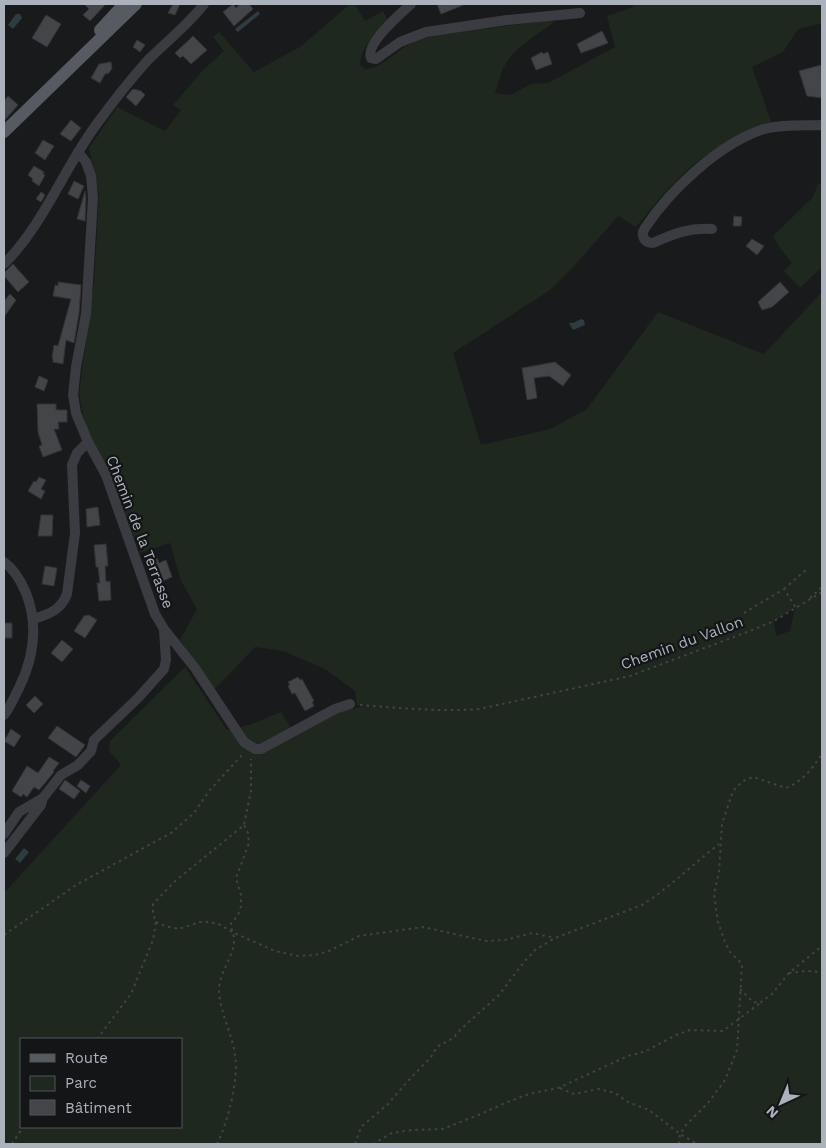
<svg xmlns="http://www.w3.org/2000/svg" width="826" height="1148" font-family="'Work Sans',sans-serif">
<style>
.green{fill:#1f281f;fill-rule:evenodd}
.water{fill:#2e3b41}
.building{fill:#434549;stroke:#333438}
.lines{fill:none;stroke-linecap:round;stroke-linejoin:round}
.path{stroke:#404348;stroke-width:2;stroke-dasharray:2.5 4;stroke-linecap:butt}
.minor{stroke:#3a3c41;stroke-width:10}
.major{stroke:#565a61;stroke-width:12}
.labels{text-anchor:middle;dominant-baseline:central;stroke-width:4.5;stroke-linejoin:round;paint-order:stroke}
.street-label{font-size:15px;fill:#abb2bc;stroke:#141517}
</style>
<rect width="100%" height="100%" fill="#191a1c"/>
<path class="green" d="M350,4H355L365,21L383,11L388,21C377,34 360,47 360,65L365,69C381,69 396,51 410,44C419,39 428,37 437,35L552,20L553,23C537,35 513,48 504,67C500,75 498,85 495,93L511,95L531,84L548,83L615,47L607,16L633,7V4H822V23L798,29L783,52L752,67L772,124C753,133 731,140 713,151C682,170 658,200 636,227L618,216L575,265L550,290L453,353L481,445L550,429L587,409L658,312L764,354L822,292V1144H4V893L121,765L109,751L110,741L185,667L227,730L249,725L281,712L290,727L278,736L280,744L341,711L365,706L357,705L355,691L325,669L283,651L255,647L214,690L180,640L197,609L181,581L170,543L140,553L110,474L91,440L83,415L79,393L94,282L99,195L89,148L117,107L165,131L181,110L173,105L203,70L224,51L213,37L219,32L254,72L300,47ZM795,608L790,631L776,636L774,621ZM21,1039H181V1127H21Z
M818,184L822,185V267L800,288L784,271L792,263L780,248L773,236L813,197Z"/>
<path class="water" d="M258,11L260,14L238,32L235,29Z
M16,14H20L22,18L13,29L8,25Z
M581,319L584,320L585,325L573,330L569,323H573Z
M24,848L29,852L20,863L15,859Z"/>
<path class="building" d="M84,4H106L90,21L83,15L89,9Z
M173,4H180L175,15L168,13Z
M233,4L236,8L240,4H249L253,9L234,26L223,12Z
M437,4H466L441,14Z
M46,15L61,24L47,47L32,38Z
M602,31L608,43L581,53L577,44Z
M193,36L207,50L191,64L183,56L180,58L175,53Z
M137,40L145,45L140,52L133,47Z
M542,52L543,54L548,52L552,64L536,70L531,58Z
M111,62L112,68L109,73L105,74L100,83L91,78L99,64Z
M821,65L822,98L807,96L799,71Z
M133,89L141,91L145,95L136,106L126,97Z
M8,96L18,105L4,121V101Z
M71,120L81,128L71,141L60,134Z
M43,140L54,146L45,160L35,153Z
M34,166L44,172L43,174L45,175L39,186L32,181L33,179L28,175Z
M74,181L84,186L78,199L68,194Z
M85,191L86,198L85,221L77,219Z
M41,192L45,195L41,202L36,199Z
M734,216L742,217L741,226H733Z
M752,239L764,246L757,255L746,246Z
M13,264L29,282L18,292L4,276V273Z
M58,282L81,285L79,313L74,343L66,340L63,364L53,362V358H52L54,345L58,346L71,299L53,296L55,285L58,286Z
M780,282L789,292L772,307L762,310L758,302Z
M10,294L16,300L4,317V301Z
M555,362L571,375L563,386L549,376L534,378L537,398L527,400L522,368Z
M39,376L48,380L44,391L35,387Z
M37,404H56V410H67V422H58L59,429H54L62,450L43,457L39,446L42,445L38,432Z
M39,477L46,480L41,489L45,491L41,499L28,491L34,481L36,482Z
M98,507L100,525L87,527L86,509Z
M41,515H53L52,536H38Z
M106,544L108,566H105L106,582L110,581L111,600L99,601L97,583H100L98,567H96L94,545Z
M157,558L159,563L166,560L172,577L158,583L149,561Z
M45,566L57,568L54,586L42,584Z
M89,615L97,620L85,638L74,631L84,616Z
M4,623H12V638H4Z
M62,640L73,649L62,662L51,653Z
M298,677L300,680L302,679L314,701L312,702L314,706L305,711L295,693L292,694L288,686L290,685L288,682Z
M35,696L43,704L34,713L26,705Z
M57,726L85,745L76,757L48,738Z
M11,729L21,736L14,747L4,741Z
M49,757L59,763L53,771L54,772L39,790L34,787L27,797L23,794L21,797L12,791L27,766L38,773Z
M65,780L80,791L74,799L59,789Z
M81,780L90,786L86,793L77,786Z"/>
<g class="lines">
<path class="path" d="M784,589L807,569
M810,598L822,587
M744,613L784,589L796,608
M360,705C400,708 439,712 479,709L630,676L755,629L774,621L822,592
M156,922L165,926L179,929L200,922H210L221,925L232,932L275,951L298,956L315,955L329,951L359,936L423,927L486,941L505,940L532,933L555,938
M4,935L76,885L171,833L194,813L209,791L243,754
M789,973L807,971L822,972
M740,989L753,1002L760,1003L772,994L789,973L822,946
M97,1039L131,994L153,940L156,922L153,914V904L174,882L244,825L251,790V759
M560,1088L574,1094L599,1089L615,1093L628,1102L649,1110L680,1134L697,1144
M12,1144L23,1127
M217,1144C228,1121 239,1080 235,1055C232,1033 220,1013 219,991C219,971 234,957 234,940C234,935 232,930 230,925L238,915L241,906V895L236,878L249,843L248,833L244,825
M355,1144L361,1127L388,1104L407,1082L431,1057L437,1047L453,1038L462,1028L499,995L524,962L535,950L555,938L642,905C669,888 693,864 719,844
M373,1144L392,1133L412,1130L443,1129L483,1113L505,1103L529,1094L558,1088L628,1056L646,1051L676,1035L690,1030L723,1031L760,1003
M679,1144L680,1134L686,1125L708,1103L725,1080L737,1050L742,964L730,952L725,942L718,922L714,894L719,872L722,824L733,791L743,781L753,777L786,788C804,780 811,770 822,754"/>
<path class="minor" d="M411,4C401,13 365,44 371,58L376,59L400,42L426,32L507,20L580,13
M78,152L86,162L91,176L93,198L86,314L76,367L73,395L76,413L88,442L106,475L155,614L164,629L195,668L244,742L255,749H261L335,709L350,704
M712,229C690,227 673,234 653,243C644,243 640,235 645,228C670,190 718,145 761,130C781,124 802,126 822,125
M4,264C44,224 63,170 96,125C112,103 129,81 148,60C167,41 188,25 204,4
M4,562C15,570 21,581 26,593C39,626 34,657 19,688C14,697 11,706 4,715
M34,619C49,614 61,610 67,594L75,533L72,465L77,453L88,442
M4,834L19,812L43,798L61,775L78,765L91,751L94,740L138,698L164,669L166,660L164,630
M4,853L41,805L43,798"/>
<path class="major" d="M100,30L124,4
M4,132L136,4"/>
</g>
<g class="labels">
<g class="street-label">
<text transform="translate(140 532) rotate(69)">Chemin de la Terrasse</text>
<text transform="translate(682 643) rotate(-20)">Chemin du Vallon</text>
</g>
</g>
<rect width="826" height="1148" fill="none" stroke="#abb2bc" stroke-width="10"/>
<rect x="20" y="1038" width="162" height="90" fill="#141517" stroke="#505459"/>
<rect x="30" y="1054" width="25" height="8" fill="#565a61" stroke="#505459"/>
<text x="65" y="1063" font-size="15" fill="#abb2bc">Route</text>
<rect x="30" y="1076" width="25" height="15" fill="#1f281f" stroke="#505459"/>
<text x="65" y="1088" font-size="15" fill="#abb2bc">Parc</text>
<rect x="30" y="1100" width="25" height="15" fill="#434549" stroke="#505459"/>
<text x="65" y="1113" font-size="15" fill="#abb2bc">Bâtiment</text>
<g transform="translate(781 1103) rotate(224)" stroke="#141517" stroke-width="4" paint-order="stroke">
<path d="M0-4L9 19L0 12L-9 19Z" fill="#abb2bc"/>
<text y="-8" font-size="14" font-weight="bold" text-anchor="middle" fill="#abb2bc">N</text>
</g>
</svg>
